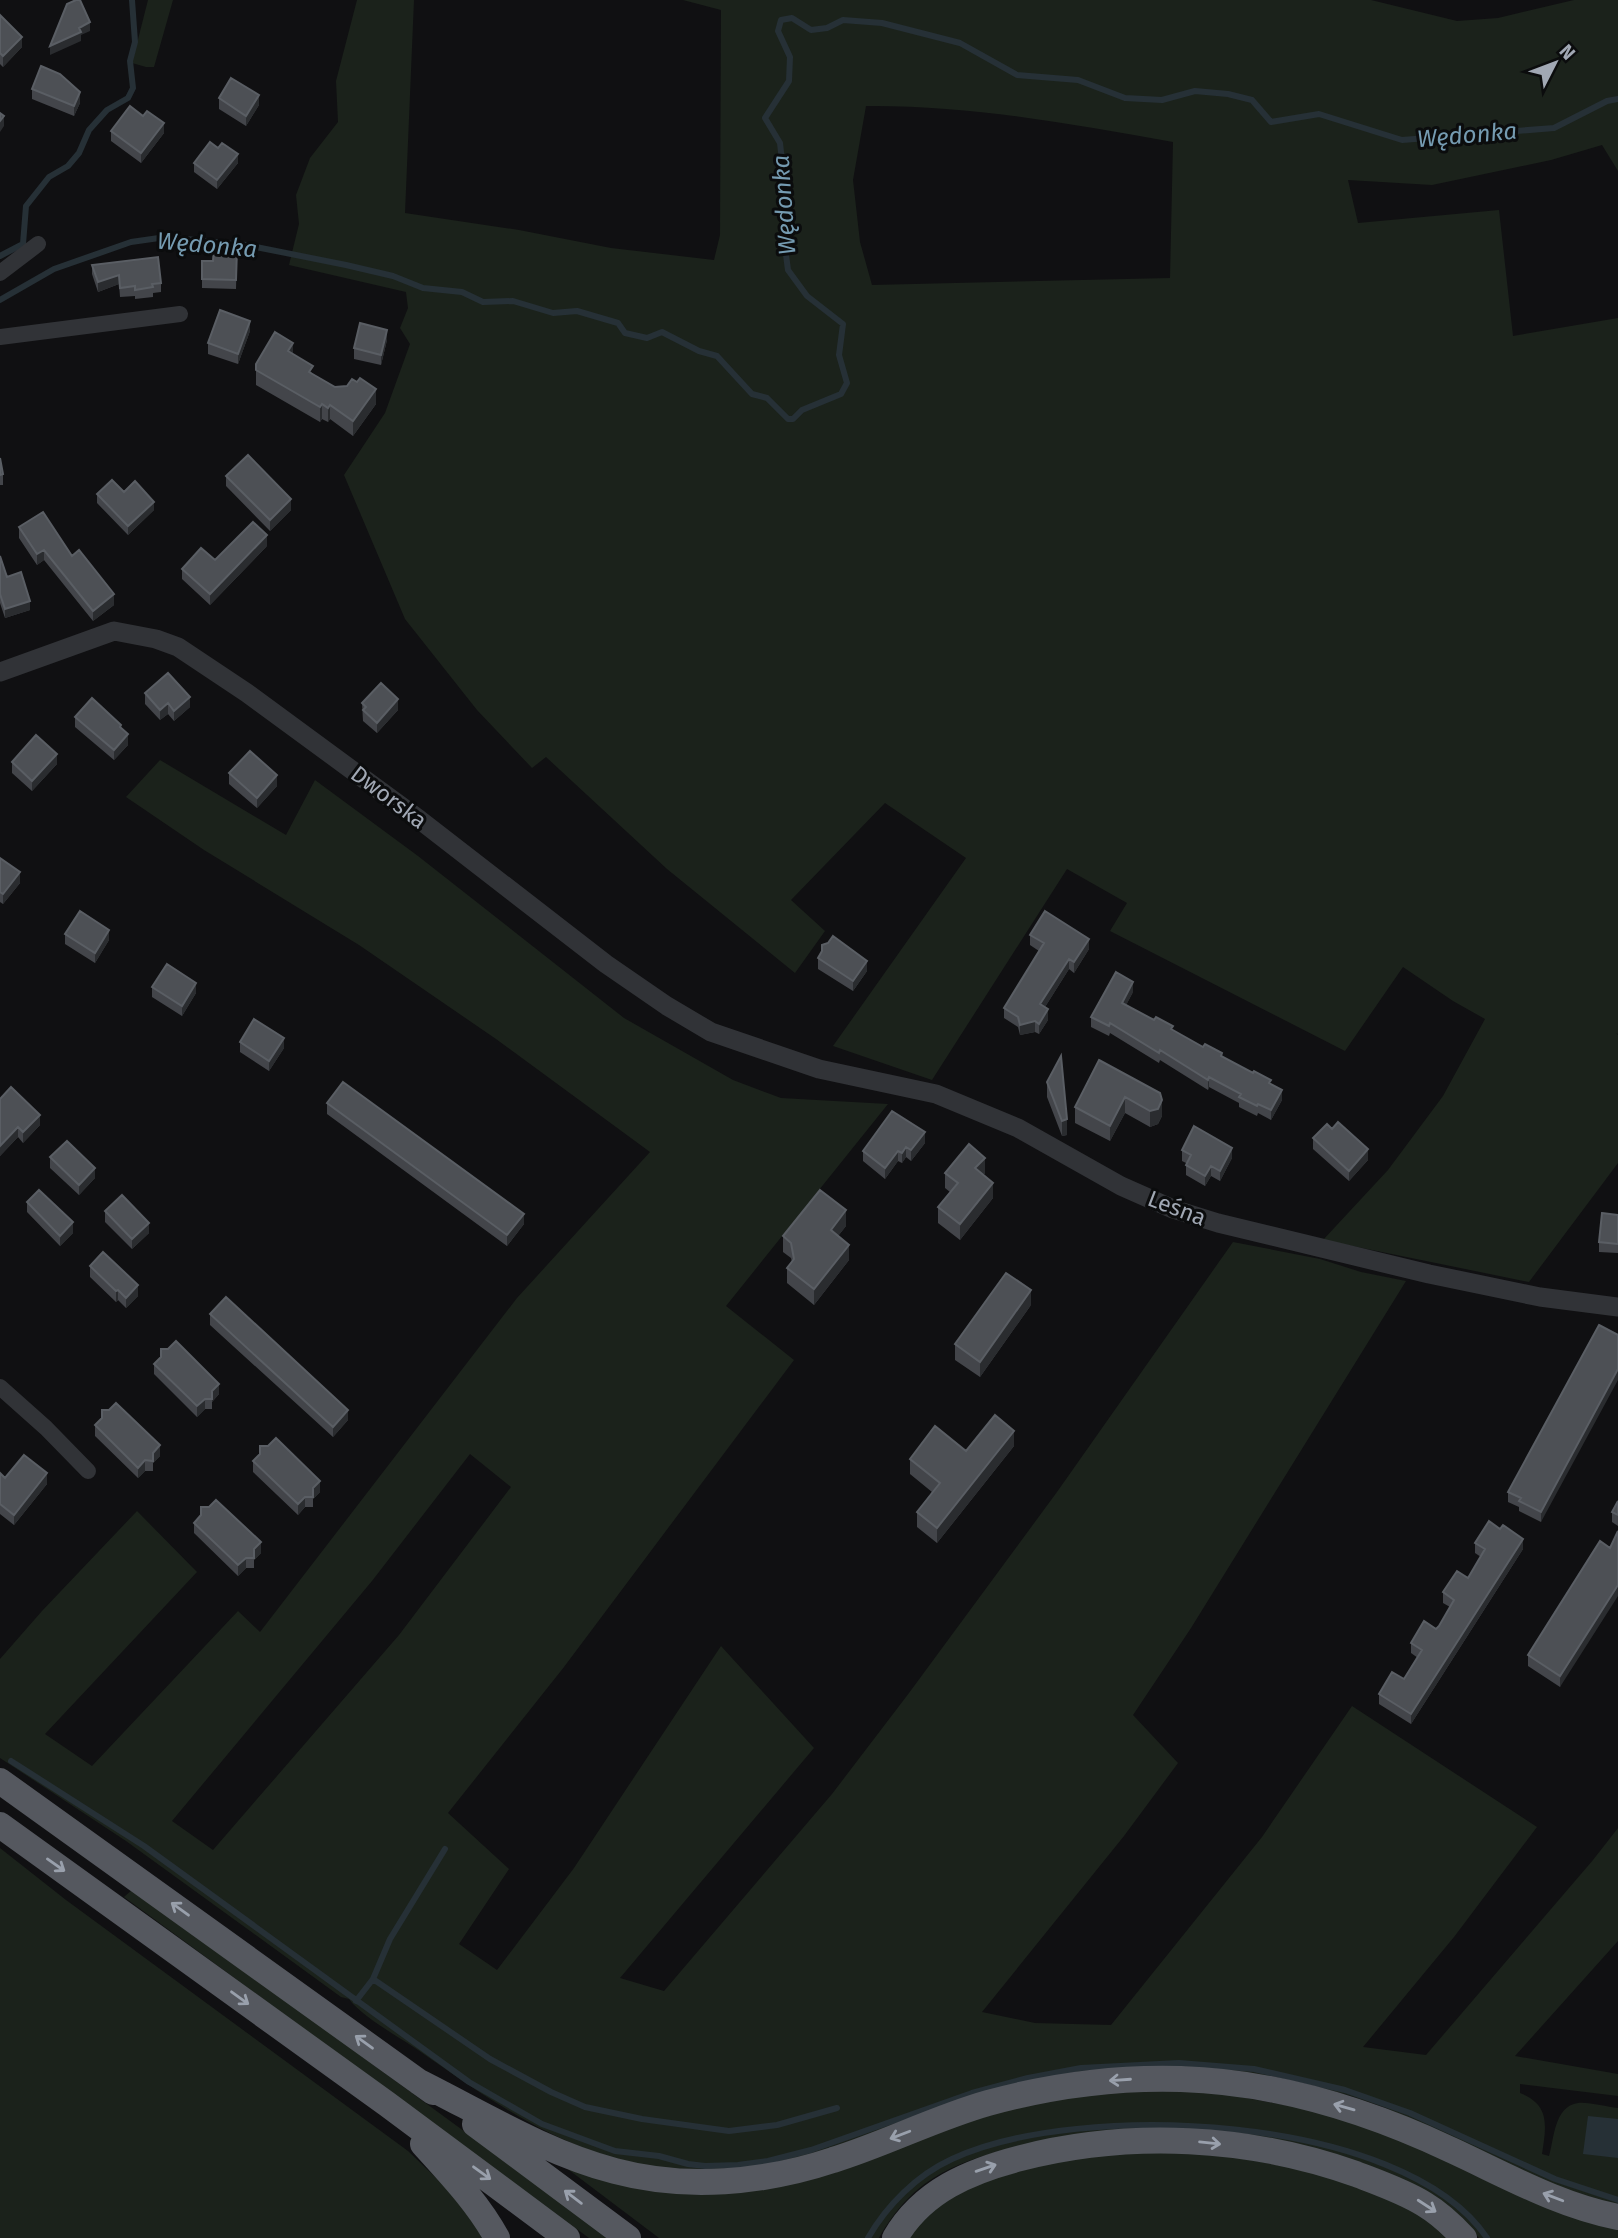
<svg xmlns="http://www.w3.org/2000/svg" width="1618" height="2238" font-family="'Fira Sans',sans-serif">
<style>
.green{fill:#1b221b;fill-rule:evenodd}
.water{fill:#263036}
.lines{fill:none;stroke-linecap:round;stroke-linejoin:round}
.stream{stroke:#263036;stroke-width:6}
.minor{stroke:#313337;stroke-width:16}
.tertiary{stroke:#313337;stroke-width:19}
.trunk{stroke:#55585f;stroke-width:26}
.wall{fill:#43454a}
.shaded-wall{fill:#2a2c2f}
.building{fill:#4d5055;stroke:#5a5e64;stroke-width:2}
.oneway{stroke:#99a0ac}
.labels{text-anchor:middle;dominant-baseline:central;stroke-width:6;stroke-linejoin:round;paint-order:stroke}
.street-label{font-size:23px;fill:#a1a8b4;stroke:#0b0c0d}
.water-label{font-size:24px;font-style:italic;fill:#759bb1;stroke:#0b0c0d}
</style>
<rect width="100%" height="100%" fill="#101012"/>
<path class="green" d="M148,0H173L154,67H146L132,63Z
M357,0H414L405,213L519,230L611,248L714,260L720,235L721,10L683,0H1371L1457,21L1498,18L1574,0H1618V171L1602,145L1551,160L1432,185L1348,180L1358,223L1499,210L1513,336L1618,318V1034L1616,1033L1618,1035V1163L1529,1282L1323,1240L1388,1170L1443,1096L1485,1019L1453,1001L1403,967L1345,1051L1110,931L1127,903L1067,869L932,1080L833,1046L966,858L885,803L791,900L825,931L795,973L667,869L546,757L532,768L477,710L405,619L344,475L385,413L410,344L400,328L408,308L406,292L289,265L299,224L296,195L310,158L338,122L336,81ZM866,106C969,105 1072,124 1173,142L1170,278L872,285L860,242L853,180Z
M160,760L286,835L315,780L418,856L624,1018L733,1080L781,1098L888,1104L726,1306L794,1360L564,1667L448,1813L509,1869L459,1944L497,1970L574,1868L721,1646L814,1748L620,1978L664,1991L832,1794L909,1693L1057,1492L1233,1242L1320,1259L1361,1272L1406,1281L1191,1628L1133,1715L1178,1763L1124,1836L982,2012L1035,2023L1111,2025L1262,1837L1352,1706L1537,1827L1454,1937L1363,2047L1426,2055L1593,1860L1618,1828V1941L1515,2056L1618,2074V2096L1520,2084V2093C1551,2105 1546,2127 1542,2154L1549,2156C1554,2140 1554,2106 1578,2103C1590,2102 1606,2107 1618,2108V2206L1569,2192L1386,2108L1351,2096L1289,2079L1203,2067L751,2168C730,2168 708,2171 687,2170C581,2166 500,2107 418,2050C399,2037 362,2017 349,1999L341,1997L126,1841L0,1758V1659L42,1611L137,1511L197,1572L45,1734L92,1766L238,1611L260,1632L517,1298L650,1152L496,1039L359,945L204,850L126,797ZM470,1454L511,1487L399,1635L213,1850L172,1821L372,1581Z
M0,1848L66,1900L408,2151L453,2194L486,2238H0Z
M133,1889L610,2238H589L124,1897Z
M1128,2090L1214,2092L1334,2114L1618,2228V2238H1479L1474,2232L1345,2160L1024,2145C958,2161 915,2175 879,2238H659L561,2164L655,2188L970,2121L1034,2103Z
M1201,2151L1326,2174L1414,2210L1450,2238H905L957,2189L1077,2155Z"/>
<path class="water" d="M1588,2116L1618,2119V2158L1583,2154Z"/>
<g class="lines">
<path class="stream" d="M0,256L23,244L26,206L49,177L68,166L79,153L89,130L107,110L128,98L133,88L130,61L135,42L132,0
M0,300L54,269L131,242L166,237L246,245L346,265L393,276L423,288L462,292L483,302L513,301L553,313L577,311L618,323L625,333L647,338L662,332L699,351L717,356L752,394L767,398L788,419H793L802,410L841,394L847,383L839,355L843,324L807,296L788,270L785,247L784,179L780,143L765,118L789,81L790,57L778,31L781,20L792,18L811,30L827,28L843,20L882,23L960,43L1017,75L1078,80L1125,98L1162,100L1195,91L1228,94L1252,100L1271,122L1319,114L1402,140L1554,128L1607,101L1618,99
M11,1761L144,1846L469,2082L542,2124L615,2151L659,2156L688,2164L705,2166L738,2165L768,2161L811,2150L972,2093L1028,2078L1081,2068L1179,2063L1254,2069L1345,2090L1410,2113L1555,2179L1618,2200
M373,1979L390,1939L445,1849
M356,2001L373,1979L490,2059L551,2092L585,2107L642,2119L729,2131L777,2125L837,2108
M868,2238C887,2205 917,2175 952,2159C1077,2100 1403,2113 1487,2238"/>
<path class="minor" d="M0,273L38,244
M0,337L180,314
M0,1387L46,1428L88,1471"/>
<path class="tertiary" d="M0,672L114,631L156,639L178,647L247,693L420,820L606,964L667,1006L711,1032L819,1069L936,1094L1018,1128L1121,1186L1173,1209L1218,1223L1429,1274L1540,1297L1618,1307"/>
<path class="trunk" d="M0,1781L433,2092
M0,1825L387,2104L567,2238
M419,2082C483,2114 546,2153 615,2171C686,2190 764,2183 833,2160C885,2144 935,2118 988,2103C1050,2086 1116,2077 1181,2079C1275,2082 1364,2109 1449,2149C1504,2174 1557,2205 1618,2217
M475,2124L628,2238
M423,2144C450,2174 478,2203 497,2238
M895,2238C922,2191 970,2171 1021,2158C1130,2130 1249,2136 1356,2174C1379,2183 1403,2191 1424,2204C1439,2213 1452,2225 1464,2238"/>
</g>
<path class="wall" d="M0,15L22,47L3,67L0,64Z
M32,89L80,103L74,116L32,99Z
M219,98L259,105L246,126L219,109Z
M111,131L164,133L141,163L111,141Z
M194,163H238L217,189L194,172Z
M237,249L236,289L202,288V261H213Z
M92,265L161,283V292L153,293V297L135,299V296L120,297L119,284L98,292L92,274Z
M250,331L238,364L208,354V343Z
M387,340L381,365L354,359V348Z
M293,354L313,374L335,387L376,404L353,436L330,419L328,422L322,419L320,422L256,385V364Z
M0,458L3,474V485H0Z
M226,476L291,510L270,531L226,486Z
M124,492L154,510L128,535L97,503V494Z
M19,527L72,556L114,605L93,621L44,560L37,565L19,538Z
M267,546L210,605L182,579V569Z
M0,556L7,577L30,610L5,618L0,603Z
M145,693L190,707L174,721L168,714L160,720L145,704Z
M362,703L398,710L377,733L363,721Z
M75,717L121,728L128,745L114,760L75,727Z
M12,762L57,764L32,791L12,773Z
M229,773L277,786L257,808L229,784Z
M0,858L20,883L3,904L0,902Z
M65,934L109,940L95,963L65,944Z
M1030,935L1089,949L1074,973L1069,969L1045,1007L1048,1020L1039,1034L1035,1032L1020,1035L1018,1027L1004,1018V1008L1039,951L1030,945Z
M822,945L867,971L853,991L818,969V958L822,953Z
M152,987L196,993L182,1016L152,997Z
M1133,992L1126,1005L1271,1084L1282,1100L1271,1120L1258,1113L1257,1116L1239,1107V1103L1209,1087L1208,1090L1160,1060L1159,1063L1110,1033L1109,1036L1091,1027V1017Z
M240,1042L284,1048L269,1071L240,1052Z
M1061,1056L1067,1135L1062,1136L1047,1097V1082Z
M1099,1060L1162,1116L1158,1124L1150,1127L1125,1113L1110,1141L1075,1123V1107Z
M0,1099L40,1125L23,1143L18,1137L0,1156Z
M327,1103L524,1224L507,1246L327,1114Z
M1332,1129L1368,1160L1349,1181L1313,1149V1138Z
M925,1143L911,1161L906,1157L902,1163L898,1161L885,1179L863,1161V1151Z
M1182,1150L1232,1158L1220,1181L1211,1176L1205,1186L1186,1175V1163L1182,1161Z
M50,1157L95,1178L79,1195L50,1168Z
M945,1173H985L983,1175L993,1198L960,1240L938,1223V1207L950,1192L945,1188Z
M27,1202L73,1233L60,1246L27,1212Z
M105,1211L149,1233L132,1249L105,1222Z
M1618,1215V1253L1599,1252V1242Z
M846,1226L838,1236L849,1260L814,1305L787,1283V1268L792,1262L791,1258L783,1252V1236Z
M90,1266L138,1296L126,1308L118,1300L116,1302L90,1277Z
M1031,1305L980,1377L955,1360V1344Z
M210,1314L348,1420L333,1437L210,1325Z
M1599,1325L1541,1522L1519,1511V1507L1508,1502V1492Z
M154,1364L219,1394L212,1402V1409H205L197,1417L154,1374Z
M95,1425L160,1456L153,1463V1471H145L138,1478L95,1436Z
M260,1446L320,1492L313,1499V1507H305L298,1515L253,1472V1461L260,1455Z
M1014,1446L937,1543L917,1527V1512L932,1492L910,1474V1459Z
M0,1473L5,1478L47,1484L14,1525L0,1514Z
M1618,1501V1526L1612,1522V1512Z
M194,1523L261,1553L254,1560V1568H246L238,1576L194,1533Z
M1475,1543L1523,1549L1411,1724L1379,1704V1694L1404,1679L1418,1658L1411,1653V1643L1436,1629L1439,1626L1450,1607L1443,1603V1592L1468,1578L1481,1557L1475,1553Z
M1610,1548L1560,1687L1528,1666V1655Z"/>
<path class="shaded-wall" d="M90,22V31L81,35V41L50,55V46L79,28Z
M22,37V47L3,67V56Z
M80,92V103L74,116V106Z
M259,95V105L246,126V116Z
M4,116V126L0,132V121Z
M164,123V133L141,163V153Z
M238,154V163L217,189V180Z
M119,275V284L98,292V282Z
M250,321V331L238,364V354Z
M387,330V340L381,365V355Z
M293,343V357L288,351Z
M376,389V404L353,436V421Z
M322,404V419L320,422V407Z
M330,405V419L328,422V408Z
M291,499V510L270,531V520Z
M154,502V510L128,535V526Z
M267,535V546L210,605V594Z
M44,550V560L37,565V554Z
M114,594V605L93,621V611Z
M30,601V610L5,618V609Z
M190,697V707L174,721V711Z
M398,699V710L377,733V723Z
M168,703V714L160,720V710Z
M128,734V745L114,760V750Z
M57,754V764L32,791V781Z
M277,775V786L257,808V798Z
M20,872V883L3,904V894Z
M109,930V940L95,963V953Z
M1089,939V949L1074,973V962Z
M1069,959V969L1040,1015V1004Z
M867,961V971L853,991V981Z
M1133,982V992L1122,1013V1003Z
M196,983V993L182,1016V1006Z
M1048,1009V1020L1039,1034V1024Z
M1035,1021V1032L1020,1035V1025Z
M284,1038V1048L269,1071V1061Z
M1209,1077V1087L1208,1090V1080Z
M1282,1090V1100L1271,1120V1110Z
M1125,1097V1113L1110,1141V1126Z
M1162,1100V1116L1158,1124L1150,1127V1111Z
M40,1115V1125L23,1143V1132Z
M1067,1119V1135L1062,1136V1121Z
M18,1127V1137L0,1156V1146Z
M925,1132V1143L911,1161V1150Z
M906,1147V1157L902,1163V1153Z
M1232,1148V1158L1220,1181V1171Z
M1368,1149V1160L1349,1181V1171Z
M898,1151V1161L885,1179V1168Z
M985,1158V1173L975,1184V1168Z
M1211,1166V1176L1205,1186V1176Z
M95,1168V1178L79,1195V1185Z
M993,1183V1198L960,1240V1224Z
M846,1210V1226L831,1245V1230Z
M524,1214V1224L507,1246V1235Z
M73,1222V1233L60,1246V1236Z
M149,1223V1233L132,1249V1239Z
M849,1245V1260L814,1305V1289Z
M138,1285V1296L126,1308V1298Z
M118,1290V1300L116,1302V1291Z
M1031,1290V1305L980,1377V1362Z
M1618,1369V1380L1541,1522V1512Z
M219,1384V1394L212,1402V1391Z
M205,1399V1409L197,1417V1406Z
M348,1410V1420L333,1437V1427Z
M1014,1431V1446L937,1543V1528Z
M160,1445V1456L153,1463V1453Z
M145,1460V1471L138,1478V1468Z
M47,1473V1484L14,1525V1515Z
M320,1481V1492L313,1499V1488Z
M305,1497V1507L298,1515V1504Z
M1523,1539V1549L1411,1724V1714Z
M261,1542V1553L254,1560V1549Z
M246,1558V1568L238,1576V1565Z
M1618,1585V1596L1560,1687V1676Z"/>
<path class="building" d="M76,0H80L90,22L79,28L81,32L50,46L67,4Z
M0,15L22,37L3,56L0,53Z
M41,66L60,74L80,92L74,106L32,89Z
M231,78L259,95L246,116L219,98Z
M130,106L143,116L147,111L164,123L141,153L111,131Z
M0,113L4,116L0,121Z
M210,142L218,148L222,143L238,154L217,180L194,163Z
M214,248L237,249L236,280L202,279V261H213Z
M158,257L161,283L152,284L153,287L135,290V286L120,288L119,275L98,282L92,265Z
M220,310L250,321L238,354L208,343Z
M360,323L387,330L381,355L354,348Z
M275,332L293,343L288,351L313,366L309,372L335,387L347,386L352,379L357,382L360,378L376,389L353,421L330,405L328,408L322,404L320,407L256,370V364Z
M248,455L291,499L270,520L226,476Z
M0,458L3,474L0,475Z
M112,480L124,492L135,481L154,502L128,526L97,494Z
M43,512L72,556L79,550L114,594L93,611L44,550L37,554L19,527Z
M253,522L267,535L210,594L182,569L201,548L215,560Z
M0,556L7,577L21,572L30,601L5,609L0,594Z
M168,673L190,697L174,711L168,703L160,710L145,693Z
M381,683L398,699L377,723L363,710L366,707L362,703Z
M92,698L121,725L120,727L128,734L114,750L75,717Z
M36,735L57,754L32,781L12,762Z
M250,751L277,775L257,798L229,773Z
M0,858L20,872L3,894L0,892Z
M80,911L109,930L95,953L65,934Z
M1045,911L1089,939L1074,962L1069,959L1040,1004L1048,1009L1039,1024L1035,1021L1020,1025L1018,1017L1004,1008L1044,943L1030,935Z
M833,936L867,961L853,981L818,958L822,951V945L828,943Z
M167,964L196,983L182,1006L152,987Z
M1116,972L1133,982L1122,1003L1154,1020L1156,1017L1173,1026L1171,1029L1203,1047L1205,1044L1222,1053L1221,1056L1253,1073L1254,1071L1271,1080L1269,1083L1282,1090L1271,1110L1258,1104L1257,1106L1239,1097L1241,1094L1209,1077L1208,1080L1160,1050L1159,1053L1110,1023L1109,1026L1091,1017Z
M254,1019L284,1038L269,1061L240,1042Z
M1061,1056L1067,1119L1062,1121L1047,1082Z
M1099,1060L1160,1093L1162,1100L1158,1109L1150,1111L1125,1097L1110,1126L1075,1107Z
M343,1082L524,1214L507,1235L327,1103Z
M11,1087L40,1115L23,1132L18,1127L0,1146V1099Z
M892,1111L925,1132L911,1150L906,1147L902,1153L898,1151L885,1168L863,1151Z
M1338,1122L1368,1149L1349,1171L1313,1138L1327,1124L1332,1129Z
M1194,1126L1232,1148L1220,1171L1211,1166L1205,1176L1186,1165L1191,1155L1182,1150Z
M67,1141L95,1168L79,1185L50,1157Z
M969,1144L985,1158L975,1168L993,1183L960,1224L938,1207L958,1183L945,1173Z
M39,1190L73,1222L60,1236L27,1202Z
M820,1190L846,1210L831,1230L849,1245L814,1289L787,1268L794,1259L791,1243L783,1236Z
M122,1195L149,1223L132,1239L105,1211Z
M1602,1213L1618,1215V1244L1599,1242Z
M103,1252L138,1285L126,1298L118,1290L116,1291L90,1266Z
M1006,1273L1031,1290L980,1362L955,1344Z
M226,1297L348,1410L333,1427L210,1314Z
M1599,1325L1618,1335V1369L1541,1512L1519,1501L1521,1498L1508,1492Z
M176,1341L219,1384L212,1391V1399H205L197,1406L154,1364L161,1357V1349H168Z
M116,1403L160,1445L153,1453V1461L145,1460L138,1468L95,1425L102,1418V1410H109Z
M995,1415L1014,1431L937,1528L917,1512L940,1483L910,1459L935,1426L966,1451Z
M276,1438L320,1481L313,1488V1497H305L298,1504L253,1461L260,1454V1446H268Z
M24,1455L47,1473L14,1515L0,1504V1473L5,1478Z
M216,1500L261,1542L254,1549V1558H246L238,1565L194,1523L201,1515V1507H209Z
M1618,1501V1515L1612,1512Z
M1489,1521L1500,1529L1503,1525L1523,1539L1411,1714L1379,1694L1392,1672L1404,1679L1422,1650L1411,1643L1424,1621L1436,1629L1439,1626L1454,1600L1443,1592L1457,1571L1468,1578L1485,1549L1475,1543Z
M1618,1531V1585L1560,1676L1528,1655L1600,1541L1610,1548Z"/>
<defs><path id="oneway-shaft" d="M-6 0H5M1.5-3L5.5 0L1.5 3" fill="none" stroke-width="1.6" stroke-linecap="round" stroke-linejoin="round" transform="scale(1.75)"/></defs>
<g class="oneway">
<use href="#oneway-shaft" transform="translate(56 1865) rotate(35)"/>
<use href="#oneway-shaft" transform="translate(180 1909) rotate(-144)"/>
<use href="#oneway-shaft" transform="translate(240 1998) rotate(36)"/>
<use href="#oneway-shaft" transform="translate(364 2042) rotate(-144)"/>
<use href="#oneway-shaft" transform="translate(1120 2080) rotate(176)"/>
<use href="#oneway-shaft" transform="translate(1344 2107) rotate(-164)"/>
<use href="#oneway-shaft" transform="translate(900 2135) rotate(159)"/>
<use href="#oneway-shaft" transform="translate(1210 2143) rotate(6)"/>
<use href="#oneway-shaft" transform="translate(986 2168) rotate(-19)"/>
<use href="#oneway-shaft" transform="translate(482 2173) rotate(36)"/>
<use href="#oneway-shaft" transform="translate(573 2197) rotate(-143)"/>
<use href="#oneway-shaft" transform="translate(1553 2197) rotate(-159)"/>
<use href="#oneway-shaft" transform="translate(1427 2206) rotate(33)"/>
</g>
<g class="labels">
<g class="street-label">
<text transform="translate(389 797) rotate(37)">Dworska</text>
<text transform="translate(1177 1208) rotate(21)">Leśna</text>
</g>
<g class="water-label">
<text transform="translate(1467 135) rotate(-5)">Wędonka</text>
<text transform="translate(784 205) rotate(-94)">Wędonka</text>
<text transform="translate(207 245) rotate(5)">Wędonka</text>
</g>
</g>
<g transform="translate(1555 63) rotate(48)" stroke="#0b0c0d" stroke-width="5" paint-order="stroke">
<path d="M0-5L12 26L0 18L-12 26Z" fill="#a1a8b4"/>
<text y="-10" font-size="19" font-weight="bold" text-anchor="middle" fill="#a1a8b4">N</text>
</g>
</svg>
